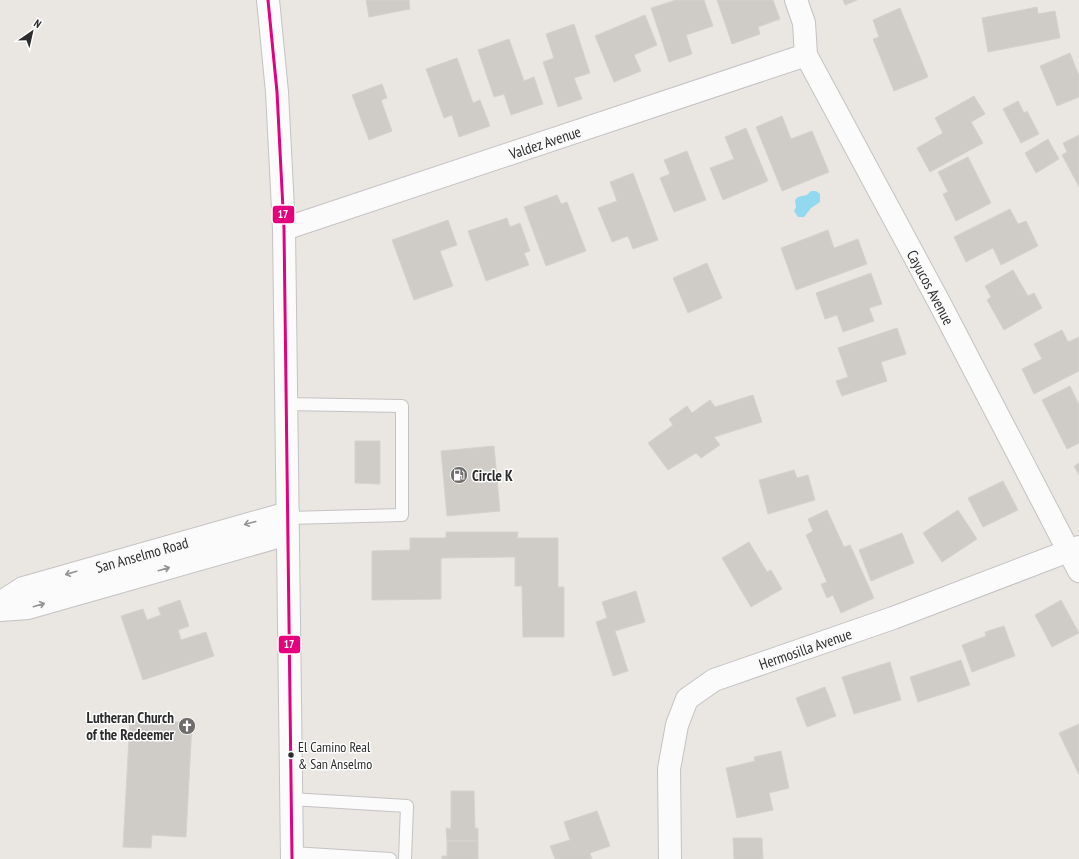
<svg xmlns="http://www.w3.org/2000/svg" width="1079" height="859" font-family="'PT Sans Narrow',sans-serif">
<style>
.water{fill:#92d8ef}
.building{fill:#cfccc8;stroke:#d5d2ce}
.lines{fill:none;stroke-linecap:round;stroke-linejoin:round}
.service-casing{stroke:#c4c2c3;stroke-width:14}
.minor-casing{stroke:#c4c2c3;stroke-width:24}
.tertiary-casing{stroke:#c4c2c3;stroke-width:24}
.secondary-casing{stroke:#c4c2c3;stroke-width:24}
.service{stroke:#fcfbfb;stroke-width:12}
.minor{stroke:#fcfbfb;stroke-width:22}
.tertiary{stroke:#fcfbfb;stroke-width:22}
.secondary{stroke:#fcfbfb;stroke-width:22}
.bus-1-casing{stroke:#fff;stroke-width:6}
.bus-1{stroke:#e5007d;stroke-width:3}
.oneway{stroke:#949494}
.bus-dot{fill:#2c2c2c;stroke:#fff;stroke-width:1.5}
.labels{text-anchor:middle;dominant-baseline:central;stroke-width:3;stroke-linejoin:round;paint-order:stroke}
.bus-label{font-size:14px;fill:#2c2c2c;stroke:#fff;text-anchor:start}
.street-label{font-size:15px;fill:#2c2c2c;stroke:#fff}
.poi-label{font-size:15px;font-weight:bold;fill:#2c2c2c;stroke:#fff;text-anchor:start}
.line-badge{stroke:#fff;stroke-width:1.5}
.badge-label{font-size:11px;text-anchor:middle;font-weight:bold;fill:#fff}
</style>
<rect width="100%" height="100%" fill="#eae6e2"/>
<path class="water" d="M811,191H816L820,194V202L811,208L804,217H798L794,211L796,207L795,200L798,197L807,195Z"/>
<path class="building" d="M366,0H409L410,9L369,17Z
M676,0H704L713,26L686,35L692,54L669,62L651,8Z
M717,0H773L780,19L758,27L760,34L732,44Z
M843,0H857L845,5Z
M1037,7L1038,14L1055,11L1060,38L988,52L982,18Z
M900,8L928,77L894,91L873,39L879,37L873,20Z
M645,15L657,45L634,55L641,71L614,82L595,36Z
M574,24L590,73L574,78L582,99L558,107L543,62L554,58L546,34Z
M509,39L524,81L534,77L543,104L511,115L504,94L494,97L478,50Z
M1070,53L1079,76V97L1057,106L1040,66Z
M457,58L473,103L480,100L490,126L459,137L452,115L444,118L426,69Z
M382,84L387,98L381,100L392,131L369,140L352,95Z
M974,96L985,114L971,122L983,143L930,172L917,148L943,133L935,118Z
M1018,101L1024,113L1027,111L1039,134L1021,143L1003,109Z
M782,116L791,139L812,131L829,172L782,191L756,127Z
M746,128L768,181L723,200L710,168L734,159L725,137Z
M1079,135V187L1062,155L1067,152L1063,143Z
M1048,139L1059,159L1036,173L1025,153Z
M687,151L706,200L674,212L660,178L670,174L664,160Z
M968,157L991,203L956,221L943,194L948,192L938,172Z
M633,173L658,240L633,249L628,236L612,242L598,208L617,201L610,182Z
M557,195L561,204L567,202L586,251L546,266L524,207Z
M1010,209L1018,224L1026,221L1038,246L1001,265L993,248L966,262L954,237Z
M507,218L510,227L520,223L530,251L524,253L529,265L486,281L468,231Z
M448,220L457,245L440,251L453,286L414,300L392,240Z
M828,230L834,248L858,239L867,264L796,290L781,248Z
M707,263L722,298L688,313L673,278Z
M1013,270L1028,296L1034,293L1042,308L1004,330L987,300L991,297L985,286Z
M871,273L882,304L869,308L874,321L843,332L837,315L825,319L816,293Z
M897,328L906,354L881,362L887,381L842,396L836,381L848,377L838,348Z
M1062,330L1068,342L1079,337V371L1034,394L1022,369L1042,359L1034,344Z
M1070,386L1079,405V443L1067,449L1042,400Z
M753,395L762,422L714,437L720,445L701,458L696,453L668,470L648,443L673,425L669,419L687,406L692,413L710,400L715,407Z
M355,441H380V484L355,483Z
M494,446L500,511L447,516L441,451Z
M1079,463V475L1074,466Z
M794,470L797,478L808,475L815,500L768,514L759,480Z
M1003,481L1018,510L983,527L968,498Z
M827,510L844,547L850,545L874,598L841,613L833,595L827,598L821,584L827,582L806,535L813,531L808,519Z
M958,510L977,539L942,562L923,533Z
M446,532H518L517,538H558V587H564V637H523L522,586H515V557L441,558V599L372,600V551L410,550V538H446Z
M902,533L914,563L871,581L859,550Z
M749,542L767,572L771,570L782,589L751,607L722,558Z
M636,591L645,622L615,631L628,671L613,676L596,622L607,618L602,602Z
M180,600L189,626L178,630L181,640L206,632L214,656L143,680L121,616L143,609L147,620L161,615L158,608Z
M1061,600L1079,633L1052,647L1035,615Z
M1004,626L1015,656L972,672L962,645L986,636L985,632Z
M961,660L970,685L918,702L910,677Z
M890,662L901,700L854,714L842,677Z
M825,687L836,716L807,727L796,698Z
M130,719L192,723L186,837L152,835L151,848L123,847Z
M1079,724V775L1059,733Z
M781,751L789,788L769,793L773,810L737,818L726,768L755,761L754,757Z
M451,791H474L475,829L478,828V841H447L446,828L451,829Z
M597,811L610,846L590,853L592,859H555L550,846L570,840L564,822Z
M733,838H762L763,859H734Z
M447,841H478V859H442V856H447Z"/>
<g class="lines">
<defs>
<path id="service" d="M285,404L402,406V515L288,518
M291,799L407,806L405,859
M292,853L390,859"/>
<g id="minor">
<path id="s1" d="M796,0L804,23L806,55L939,302L1079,571"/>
<path id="s2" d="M284,229L806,55"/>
<path id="s3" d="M670,859L669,769L677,725L687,699L714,680L893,618L1079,547"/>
</g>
<g id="tertiary">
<path id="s4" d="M0,603L23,588L288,513"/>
<path d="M0,610L28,608L288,534"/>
</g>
<path id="secondary" d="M268,0L277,92L284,229L292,859"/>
</defs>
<use href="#service" class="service-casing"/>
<use href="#minor" class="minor-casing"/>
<use href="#tertiary" class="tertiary-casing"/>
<use href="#secondary" class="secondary-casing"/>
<use href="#service" class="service"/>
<use href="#minor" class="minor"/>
<use href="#tertiary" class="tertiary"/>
<use href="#secondary" class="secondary"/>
<defs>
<path id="bus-1" d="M268,0L277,92L284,229L292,859"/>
</defs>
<use href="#bus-1" class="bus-1-casing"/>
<use href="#bus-1" class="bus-1"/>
</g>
<defs><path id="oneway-shaft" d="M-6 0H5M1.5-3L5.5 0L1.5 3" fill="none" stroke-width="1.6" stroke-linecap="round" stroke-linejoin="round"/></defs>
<g class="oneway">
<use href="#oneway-shaft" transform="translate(250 523) rotate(165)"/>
<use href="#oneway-shaft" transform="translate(164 569) rotate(-16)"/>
<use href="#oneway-shaft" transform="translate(71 573) rotate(164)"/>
<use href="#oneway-shaft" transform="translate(39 605) rotate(-16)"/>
</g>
<defs>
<symbol id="fuel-disc" viewBox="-11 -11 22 22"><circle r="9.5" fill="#6e6d6c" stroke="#fff"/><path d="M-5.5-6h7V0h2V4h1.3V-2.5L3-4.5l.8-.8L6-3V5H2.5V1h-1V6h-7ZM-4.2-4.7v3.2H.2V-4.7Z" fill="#fff"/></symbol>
<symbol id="church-disc" viewBox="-11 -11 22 22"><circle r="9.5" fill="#6e6d6c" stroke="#fff"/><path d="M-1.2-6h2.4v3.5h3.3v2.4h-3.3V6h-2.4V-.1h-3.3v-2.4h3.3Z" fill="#fff"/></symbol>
</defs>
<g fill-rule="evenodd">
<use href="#fuel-disc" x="449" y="465" width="20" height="20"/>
<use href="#church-disc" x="177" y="716" width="20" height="20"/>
</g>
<circle class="bus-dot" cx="291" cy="755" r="3.5"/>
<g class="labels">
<g class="bus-label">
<text x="298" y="747">El Camino Real<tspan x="298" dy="17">&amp; San Anselmo</tspan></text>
</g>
<g class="street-label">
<text stroke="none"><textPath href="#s2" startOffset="275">Valdez Avenue</textPath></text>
<text stroke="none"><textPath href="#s1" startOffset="320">Cayucos Avenue</textPath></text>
<text stroke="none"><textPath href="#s4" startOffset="151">San Anselmo Road</textPath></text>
<text stroke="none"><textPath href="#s3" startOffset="292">Hermosilla Avenue</textPath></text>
</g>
<g class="poi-label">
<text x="472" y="475">Circle K</text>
<text x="174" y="717" text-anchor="end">Lutheran Church<tspan x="174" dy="17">of the Redeemer</tspan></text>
</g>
</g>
<g class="line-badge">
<rect x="272" y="205" width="23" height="19" rx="4" fill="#e5007d"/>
<rect x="278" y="635" width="23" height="19" rx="4" fill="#e5007d"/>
</g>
<g class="badge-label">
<text x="283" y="218">17</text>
<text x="289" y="648">17</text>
</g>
<g transform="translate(32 32) rotate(34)" stroke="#ffffff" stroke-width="3" paint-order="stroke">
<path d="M0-3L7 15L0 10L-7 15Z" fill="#2c2c2c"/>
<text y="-6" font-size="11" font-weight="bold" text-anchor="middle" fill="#2c2c2c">N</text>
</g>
</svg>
